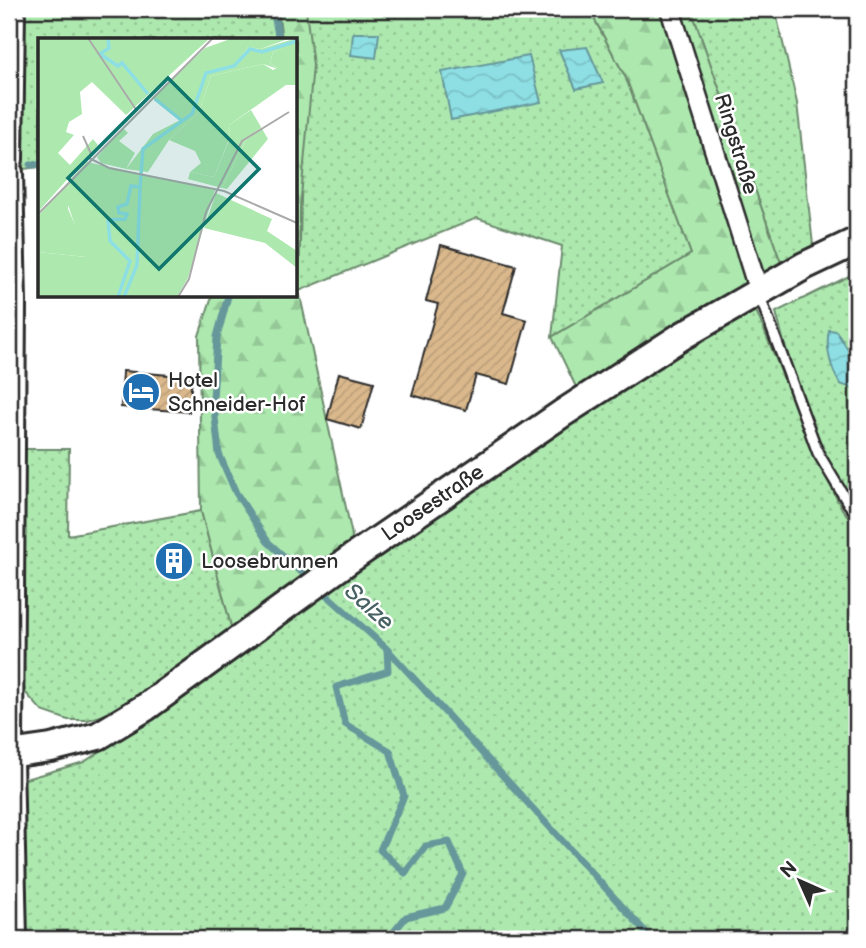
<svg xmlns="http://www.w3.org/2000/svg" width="866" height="948" font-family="'Balsamiq Sans',sans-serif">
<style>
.grass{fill:url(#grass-dots);stroke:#6c8a6d;stroke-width:2}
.forest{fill:url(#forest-firs);stroke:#6c8a6d;stroke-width:2}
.water{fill:url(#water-waves);stroke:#66979a;stroke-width:2}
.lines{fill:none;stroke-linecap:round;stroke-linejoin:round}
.stream{stroke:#66979a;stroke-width:7}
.building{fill:url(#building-hatch);stroke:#2b2b2b;stroke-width:2}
.lane-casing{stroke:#2b2b2b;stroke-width:14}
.street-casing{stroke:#2b2b2b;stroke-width:23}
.secondary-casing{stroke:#2b2b2b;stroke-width:32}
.lane{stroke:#fff;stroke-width:9}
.street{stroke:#fff;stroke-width:18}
.secondary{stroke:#fff;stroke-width:26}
.labels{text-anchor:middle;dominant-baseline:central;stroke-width:5;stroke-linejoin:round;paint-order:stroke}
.street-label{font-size:21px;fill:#2b2b2b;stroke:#fff}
.poi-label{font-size:21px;fill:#2b2b2b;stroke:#fff;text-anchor:start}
.water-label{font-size:23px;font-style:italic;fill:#486162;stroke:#fff}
.inset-river{fill:none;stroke:#8ddfe4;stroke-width:3.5}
.inset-road{fill:none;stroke:#aaa;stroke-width:2}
.view{fill:#0f766e;fill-opacity:0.15;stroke:#0f766e;stroke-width:3.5}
.inset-edge{fill:none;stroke:#2b2b2b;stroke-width:3.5}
</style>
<defs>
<pattern id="grass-dots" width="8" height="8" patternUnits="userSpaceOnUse" patternTransform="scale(1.75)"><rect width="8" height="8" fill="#ade9af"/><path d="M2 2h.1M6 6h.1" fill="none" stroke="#95c897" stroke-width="1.8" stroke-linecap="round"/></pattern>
<pattern id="forest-firs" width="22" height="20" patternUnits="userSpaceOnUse" patternTransform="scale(1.75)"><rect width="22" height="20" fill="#ade9af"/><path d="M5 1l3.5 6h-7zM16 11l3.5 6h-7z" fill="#95c897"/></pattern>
<pattern id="water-waves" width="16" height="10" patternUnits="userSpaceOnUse" patternTransform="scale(1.75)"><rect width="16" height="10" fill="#8ddfe4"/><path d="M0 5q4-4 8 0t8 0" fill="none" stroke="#7ac0c4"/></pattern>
<pattern id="building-hatch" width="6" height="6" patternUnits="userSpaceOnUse" patternTransform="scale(1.75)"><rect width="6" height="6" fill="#dab88c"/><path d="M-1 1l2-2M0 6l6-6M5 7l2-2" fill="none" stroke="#bb9e79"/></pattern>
</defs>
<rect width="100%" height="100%" fill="#fff"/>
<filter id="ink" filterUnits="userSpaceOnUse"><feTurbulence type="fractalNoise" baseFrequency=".0143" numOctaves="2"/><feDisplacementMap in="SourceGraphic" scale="14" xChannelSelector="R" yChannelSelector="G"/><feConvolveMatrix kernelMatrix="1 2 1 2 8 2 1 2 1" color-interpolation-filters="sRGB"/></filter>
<g filter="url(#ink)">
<path class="grass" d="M25,9H278L282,40H40V167L23,169L22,166Z
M305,9H589L626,78L691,254L552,337L562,246L477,218L299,291Z
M691,9H775L797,103L813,245L781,263Z
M857,272V508C849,499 843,487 837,476C810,425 790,368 776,312Z
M755,308L815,455L842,509L857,527V939H19L15,782L84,762L195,689L353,573L471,489L609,397Z
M23,449H69L68,535L201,511L232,630L146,691L110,713L88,720H68L42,711L25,692L19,662Z"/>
<path class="forest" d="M278,9H305L306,11L313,65L300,208L299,291L353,540L232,630L201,511L199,336L212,296H296V40H282Z
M589,9H691L781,263L576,387L552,337L691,254L626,78Z"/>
<path class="water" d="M353,33H379L376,58L351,55Z
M587,47L603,83L576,89L559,50Z
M529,56L541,102L451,120L442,72Z
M829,330L836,331L857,364V385L852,388L840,384C831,369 825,348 829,330Z"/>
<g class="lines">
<path class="stream" d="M273,9L279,40
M31,165L40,164
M228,296L217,337L213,399L219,454L236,493L268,542L387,649L388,671L336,687L345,724L390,751L404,796L380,850L405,873L426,846L449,842L463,874L445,908L406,917L388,939
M387,649L652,939"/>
</g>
<path class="building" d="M441,245L516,266L503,313L527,320L509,384L476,375L466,410L412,395L438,304L426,301Z
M123,371L192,377L189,412L121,407Z
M339,373L374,382L361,429L327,419Z"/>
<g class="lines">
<defs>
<path id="lane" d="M759,294L818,453L848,503L857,514"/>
<path id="street" d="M670,9L759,292"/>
<g id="secondary">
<path d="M9,159L11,9"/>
<path d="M9,173L12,301L9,742"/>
<path id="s1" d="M9,754L51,748L98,736L146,707L349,560L563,413L682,336L804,266L857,241"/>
<path d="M9,760L13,939"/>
</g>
</defs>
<use href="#lane" class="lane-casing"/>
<use href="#street" class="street-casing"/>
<use href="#secondary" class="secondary-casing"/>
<use href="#lane" class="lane"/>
<use href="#street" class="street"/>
<use href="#secondary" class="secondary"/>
</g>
</g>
<defs>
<symbol id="hotel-disc" viewBox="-11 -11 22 22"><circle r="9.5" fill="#1f6fb2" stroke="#fff"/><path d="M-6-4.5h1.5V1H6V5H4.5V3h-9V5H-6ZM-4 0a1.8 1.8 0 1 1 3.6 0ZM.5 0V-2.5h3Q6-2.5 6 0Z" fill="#fff"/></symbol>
<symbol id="building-disc" viewBox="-11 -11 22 22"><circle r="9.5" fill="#1f6fb2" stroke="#fff"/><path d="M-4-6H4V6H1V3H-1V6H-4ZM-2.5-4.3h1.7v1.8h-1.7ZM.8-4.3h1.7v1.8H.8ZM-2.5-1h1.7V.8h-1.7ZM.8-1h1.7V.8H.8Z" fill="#fff"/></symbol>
</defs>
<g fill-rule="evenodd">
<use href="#hotel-disc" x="119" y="370" width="44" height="44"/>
<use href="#building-disc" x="152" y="539" width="44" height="44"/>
</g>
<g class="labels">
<g class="street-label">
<text transform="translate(736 144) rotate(73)">Ringstraße</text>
<text stroke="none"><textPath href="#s1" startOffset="499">Loosestraße</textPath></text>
</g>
<g class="poi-label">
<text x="168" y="380">Hotel<tspan x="168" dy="24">Schneider-Hof</tspan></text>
<text x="201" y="561">Loosebrunnen</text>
</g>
<g class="water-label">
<text transform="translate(369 607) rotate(42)">Salze</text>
</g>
</g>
<g transform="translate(38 38)">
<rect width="259" height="259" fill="#fff"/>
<path d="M195,0H253L222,11L210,9L194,30L169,36L158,70L145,83L114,60L167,10ZM259,6V47H248L191,87L192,99L176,139L152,134L163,125L157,113L131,102L161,74L173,38L225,26L235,32L239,30L232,25L235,14ZM223,89L230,101L189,151L184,150L208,102ZM85,90L90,95L81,103L97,115L88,131L63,125L59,119ZM49,124L177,152L150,240L139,259H0V214L48,219L29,164L31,143ZM178,155L234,181L229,193L259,213V230L227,205L166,190Z" fill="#ade9af"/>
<path d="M0,0H172L88,77L54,44L42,54L44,76L31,84L28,94L36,97L20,115L32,127L55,101L60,107L0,174ZM259,0L258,7L235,14L232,25L240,31L225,26L173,38L161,74L131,102L110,134L88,131L115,96L154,76L169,36L194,30L210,9L222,11ZM213,72L223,89L208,102L184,150L150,141L152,134L176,139L192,100L191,87ZM31,143L30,171L43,200L53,207L48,219L0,214V178Z" fill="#ade9af"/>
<path class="inset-river" d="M70,0L71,10L62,16L80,28L84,25L110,56M117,61L143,82M80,259L92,223L72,203L70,182L87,181L89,176L81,175L80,169L89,166L93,148L102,149L105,111L154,76L168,35L196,28L212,11L224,14L259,3M86,259L99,227L102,151"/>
<path class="inset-road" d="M50,0L99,73M45,98L54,118M51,120L71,130L186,153L259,185M0,176L175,0M140,259L151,241L168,174L204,103L251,74"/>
<path class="view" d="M130,40L221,131L121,231L30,140Z"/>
<rect width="259" height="259" class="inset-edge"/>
</g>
<rect width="866" height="948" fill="none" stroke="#fff" stroke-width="35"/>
<rect x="18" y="18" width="831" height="913" fill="none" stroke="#2b2b2b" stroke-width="2.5" filter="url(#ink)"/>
<g transform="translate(800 881) rotate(315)" stroke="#ffffff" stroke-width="5" paint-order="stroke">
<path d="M0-5L12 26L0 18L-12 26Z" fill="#2b2b2b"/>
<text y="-10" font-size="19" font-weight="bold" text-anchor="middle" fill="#2b2b2b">N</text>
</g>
</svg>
